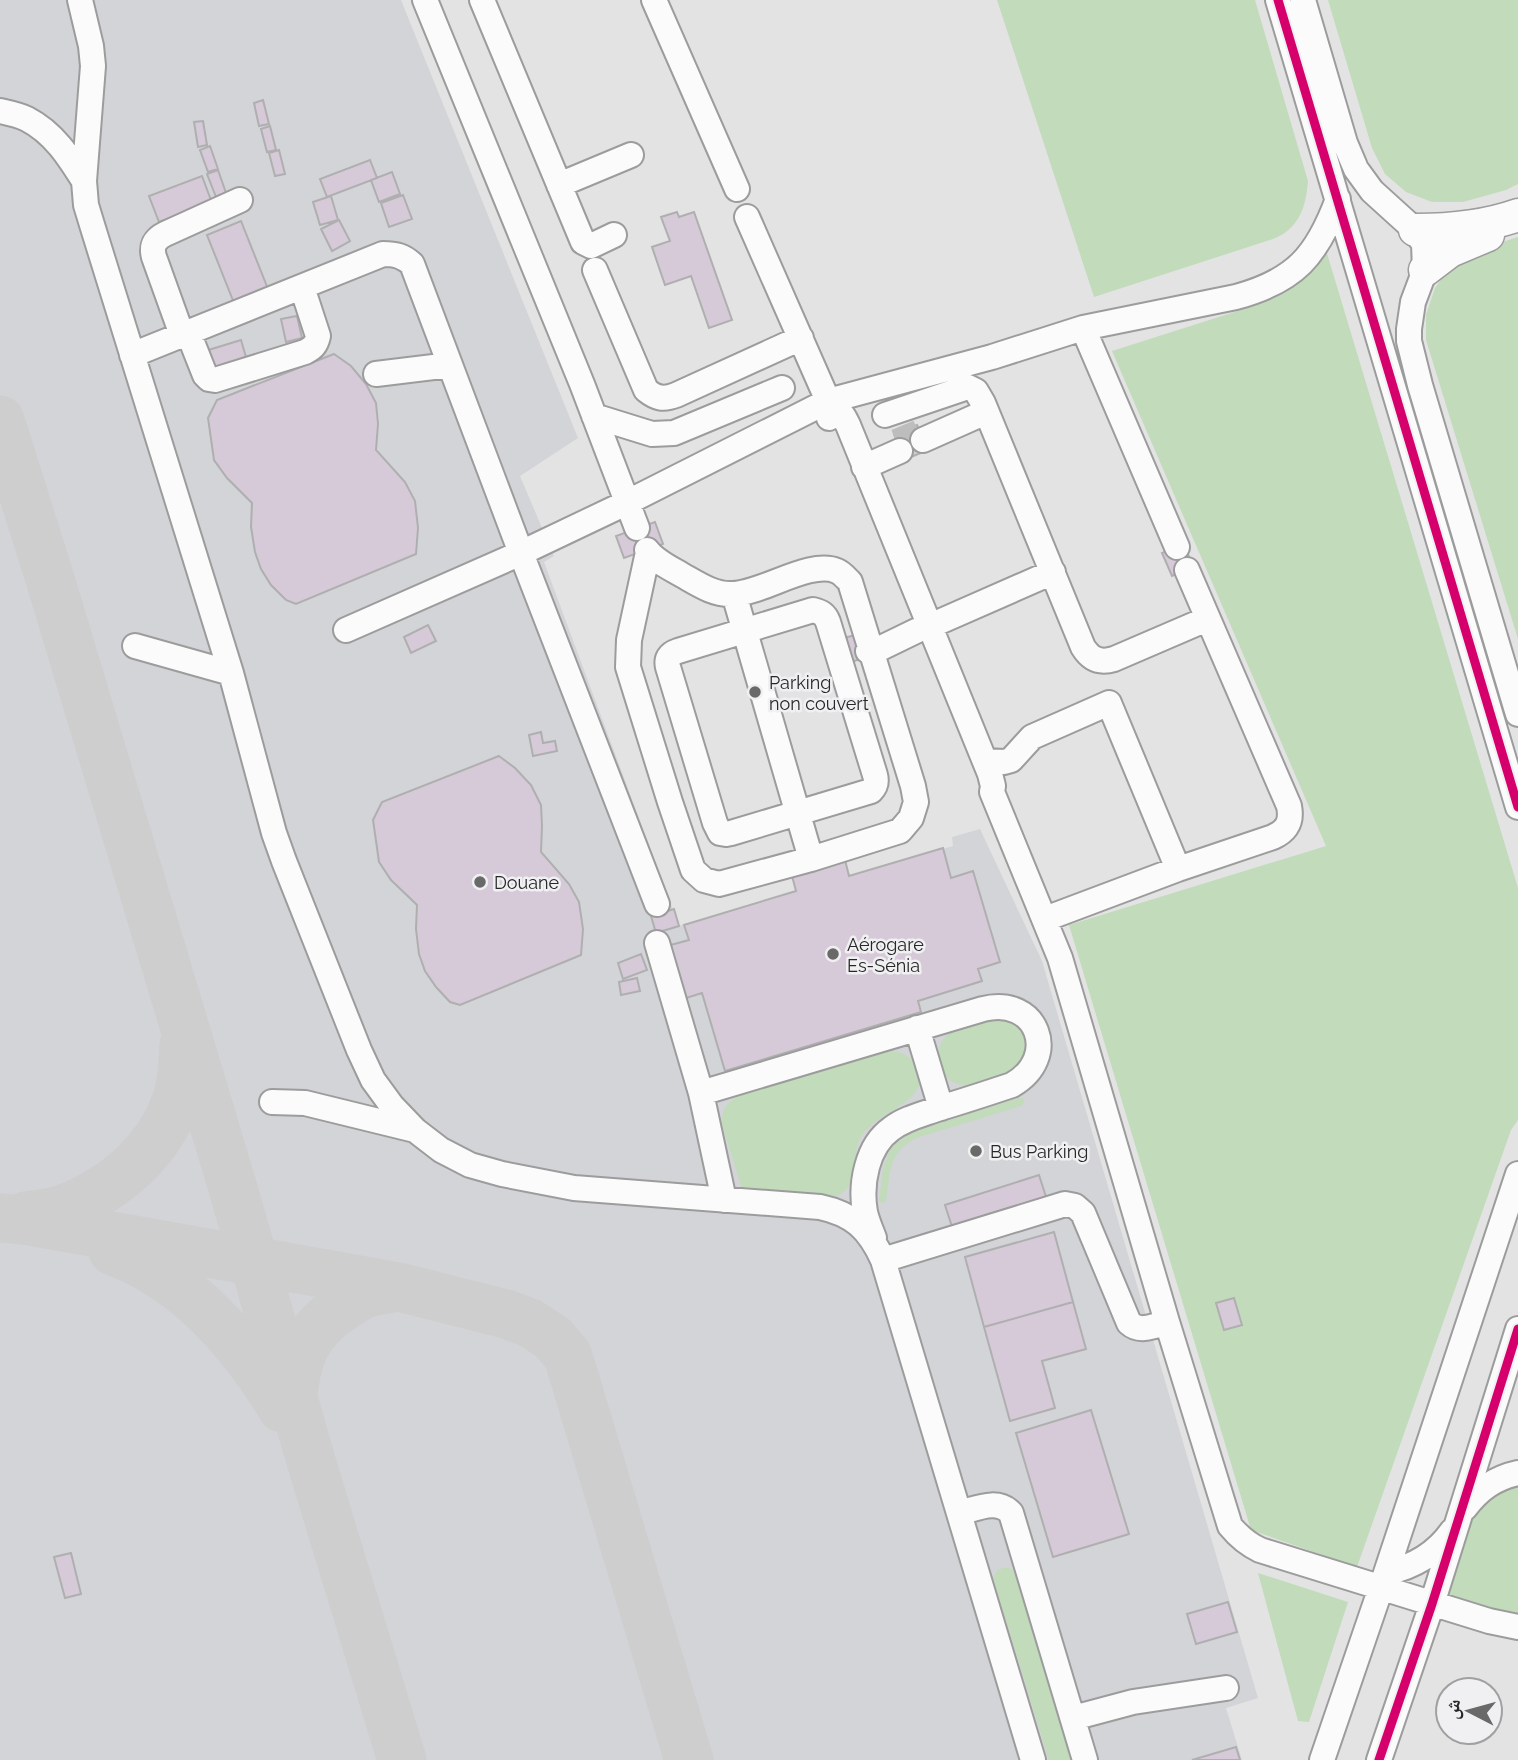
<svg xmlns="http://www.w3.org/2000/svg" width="1518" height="1760" font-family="Raleway,'Noto Naskh Arabic',sans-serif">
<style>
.built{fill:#d3d4d8}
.green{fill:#c1dbbb}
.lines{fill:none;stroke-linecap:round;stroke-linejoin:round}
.taxiway{stroke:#cecece;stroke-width:49}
.building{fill:#d6cad8;stroke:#afafb0;stroke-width:2}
.minor-tunnel{stroke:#bdbdbe;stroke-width:24;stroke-dasharray:24 12;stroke-linecap:butt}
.minor-casing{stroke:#9c9c9d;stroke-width:28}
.major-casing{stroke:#9c9c9d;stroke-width:35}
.minor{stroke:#fbfbfb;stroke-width:24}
.major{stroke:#fbfbfb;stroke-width:32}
.cycleway-casing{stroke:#f0f0f2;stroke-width:13}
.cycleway{stroke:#d6006c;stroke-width:9}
.poi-dot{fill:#696969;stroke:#f0f0f2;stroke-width:2.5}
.labels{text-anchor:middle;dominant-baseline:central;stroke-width:5;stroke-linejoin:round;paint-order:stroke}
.poi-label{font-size:18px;fill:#272727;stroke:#f0f0f2;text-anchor:start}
</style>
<rect width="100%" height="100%" fill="#e3e3e4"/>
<path class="built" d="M0,0H401L578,438L520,476L554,556L544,562L679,926L796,892L792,876L845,860L850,876L953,846L952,837L980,829L1042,961L1258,1698L1226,1708L1242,1760H0Z"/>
<path class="green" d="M997,0H1255L1308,181C1306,207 1299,229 1273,239L1094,297Z
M1328,0H1518V184L1506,190L1463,202H1432L1406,192L1385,174L1372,148Z
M1518,237V639L1426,340V315L1435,288L1449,268L1484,248Z
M1326,250L1518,888V1120L1511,1130L1357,1567L1251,1530L1069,925L1326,846L1112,351L1247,308L1274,296Z
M1003,1017L1027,1030L1029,1056C1023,1061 1017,1070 1009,1074C999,1079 974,1086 962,1085C939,1082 930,1051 947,1035C958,1025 988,1019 1003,1017Z
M893,1051C905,1053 914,1058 917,1069C918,1073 920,1076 920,1079C921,1103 874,1114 861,1137C851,1154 859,1185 839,1195C825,1202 762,1193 743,1192L722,1124C721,1110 727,1101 741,1095L885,1052Z
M1019,1098H1022L1025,1101L1021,1106L916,1138C887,1154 891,1172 886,1201L883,1203L879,1201L883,1168L889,1151L896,1143L914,1131Z
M1518,1484V1616L1501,1615L1448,1595C1457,1564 1467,1509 1497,1493C1504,1489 1511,1487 1518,1484Z
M1003,1568H1010L1015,1573L1071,1760H1049L993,1578L997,1571Z
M1258,1573L1348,1602L1309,1722L1298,1721Z"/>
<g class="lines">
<path class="taxiway" d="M0,420L50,579L232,1185L311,1461L402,1760
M26,1216C38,1214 52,1213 63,1209C110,1192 154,1156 173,1109C182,1089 183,1067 184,1045
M0,1218L23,1220L399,1287L506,1314L530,1323L553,1338L568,1356L689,1760
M113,1251C187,1278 242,1342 282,1408
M293,1396C296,1359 306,1333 337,1311C346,1305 355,1298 365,1294C376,1291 387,1289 398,1287"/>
</g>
<path class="building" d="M263,100L269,124L259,126L254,103Z
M203,121L207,145L198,147L194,122Z
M270,126L276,150L267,152L261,129Z
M210,146L218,169L208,172L200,150Z
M279,150L285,174L275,176L269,153Z
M370,160L377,178L327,197L320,179Z
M218,170L226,193L216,197L207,174Z
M392,172L400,194L379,202L371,180Z
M202,176L212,203L159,222L149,196Z
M403,195L412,219L389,227L381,203Z
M331,196L338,220L320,225L313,202Z
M677,212L679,217L694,212L732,320L709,328L691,276L665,285L652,247L670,241L661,217Z
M339,220L350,241L332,251L321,229Z
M241,221L270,294L236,308L207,235Z
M297,316L302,338L286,342L281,319Z
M241,340L248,364L210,376L202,352Z
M334,354L351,366L366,384L376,403L378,424L376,450L405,482L415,501L418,528L416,554L296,604L286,600L271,585L261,569L255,552L251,527L252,503L227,478L214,460L208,418L217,400Z
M917,425L928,450L904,460L894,434Z
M655,522L663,544L624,558L616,536Z
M1184,544L1193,567L1172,576L1162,553Z
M428,625L436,641L411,653L404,637Z
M863,633L870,656L851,662L844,638Z
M541,732L543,743L555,741L557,751L533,756L529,735Z
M499,756L515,768L531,785L541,805L542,826L541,852L569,884L579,902L583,929L581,955L460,1005L450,1002L436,987L425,971L419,954L416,929L417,905L391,880L379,862L373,820L382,802Z
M943,848L951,878L973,871L1000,962L978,969L982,981L918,1001L921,1012L725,1071L702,993L683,999L667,946L689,940L684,925L796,891L792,876L845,860L849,876Z
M674,909L679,926L656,933L651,916Z
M641,954L647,970L623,979L618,963Z
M637,978L640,991L621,995L619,982Z
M1039,1175L1048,1203L954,1233L945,1205Z
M1054,1232L1073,1302L984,1327L965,1257Z
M1234,1298L1242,1325L1224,1330L1216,1303Z
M1073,1302L1086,1349L1042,1361L1055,1408L1010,1421L984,1327Z
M1091,1410L1129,1534L1053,1557L1016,1433Z
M71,1553L81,1594L65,1598L54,1557Z
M1228,1602L1237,1632L1196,1644L1187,1614Z
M1236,1747L1240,1760H1192Z"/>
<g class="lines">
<path class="minor-tunnel" d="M896,441L920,431"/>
<defs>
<path id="minor" d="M80,0L91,46L93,66L84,181L86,205L93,228L231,673L274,833L284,861L359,1050L373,1080L392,1106L415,1130L441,1150L470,1165L502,1174L574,1188L820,1207C853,1214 869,1229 883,1260L1033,1760
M425,0L582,384L637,528
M482,0L583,242L591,246L614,235
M654,0L737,189
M1278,0L1518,807
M1303,0L1345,143L1356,169L1372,191L1415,230L1424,244L1425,270L1413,302L1409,329V341L1420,385L1518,714
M0,111C9,113 19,115 27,119C54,133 69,157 84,181
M559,185L631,155
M747,217L828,401L829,418
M595,270L646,390C656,398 663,400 676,395L801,338
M1083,328L1177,547
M188,332L205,375L209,379L215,380L305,352C313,348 316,345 318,336L302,287
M182,335L154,257C151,246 155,239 165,234L240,200
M132,355L383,254C396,254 403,256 412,264L521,553L657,904
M376,374L450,365
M828,401C838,408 843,414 848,425L990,774L993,786L992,792L1060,958L1167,1322L1230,1526C1239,1537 1247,1544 1260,1550L1489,1621L1518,1627
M885,415L968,387L976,391L983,403L1083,647C1091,660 1101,663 1114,659L1207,619
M594,416L652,434L674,433L782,388
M923,440L986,412
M864,467L900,451
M647,550C655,561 670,568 682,575C698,584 714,595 732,594C762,594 810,559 837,571C842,573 846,578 850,582L913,786L916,802L911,818L900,831L811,859L719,884L704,880L693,870L670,802L628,667L629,640L648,552
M734,594L811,859
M813,610C821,612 825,614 828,622L875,775C877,782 876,786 871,791L731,833L726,834L720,833L715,823L668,667C666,659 669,654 678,651Z
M930,626L1053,572
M346,630L521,553L626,503L828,401L992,357L1083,328L1236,297C1295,281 1317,256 1338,199
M135,646L231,673
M868,651L881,648L916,631
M985,761L1004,762L1011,760L1032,737L1109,703L1178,869
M1045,919L1178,869L1273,837C1288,830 1292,821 1289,806L1187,570
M657,943L701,1093L724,1200
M917,1028L941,1108
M701,1093L983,1009C1037,995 1061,1057 1012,1085C988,1093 964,1101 940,1108C924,1114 905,1118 891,1129C867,1146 860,1184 865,1212C867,1221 871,1230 874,1238
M272,1102L305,1103L415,1130
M883,1260L1065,1204L1075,1206L1083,1213L1129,1323C1140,1333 1154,1326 1167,1322
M1465,1508C1479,1489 1495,1478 1518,1473
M959,1513C976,1509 997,1498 1011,1513L1085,1760
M1386,1573C1413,1567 1436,1554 1452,1531
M1073,1718L1133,1702L1226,1688
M1322,1760L1386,1573L1518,1174
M1379,1760L1432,1604L1518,1329"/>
<path id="major" d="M1415,230C1451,230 1484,227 1518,215
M1425,270L1450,251L1488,235"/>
</defs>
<use href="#minor" class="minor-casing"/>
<use href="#major" class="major-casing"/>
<use href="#minor" class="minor"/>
<use href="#major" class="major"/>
<defs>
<path id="cycleway" d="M1278,0L1518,807
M1379,1760L1432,1604L1518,1329"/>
</defs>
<use href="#cycleway" class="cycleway-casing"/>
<use href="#cycleway" class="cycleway"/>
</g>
<g class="poi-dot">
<circle cx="755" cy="692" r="7"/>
<circle cx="480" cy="882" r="7"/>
<circle cx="833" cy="954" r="7"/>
<circle cx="976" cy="1151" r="7"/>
</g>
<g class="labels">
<g class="poi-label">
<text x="769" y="682">Parking<tspan x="769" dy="21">non couvert</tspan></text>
<text x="494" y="882">Douane</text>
<text x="847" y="944">Aérogare<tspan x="847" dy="21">Es-Sénia</tspan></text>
<text x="990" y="1151">Bus Parking</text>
</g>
</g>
<g transform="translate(1469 1711) rotate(276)"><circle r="33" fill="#f0f0f2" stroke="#a0a0a1" stroke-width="2"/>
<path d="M0-5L12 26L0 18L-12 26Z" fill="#696969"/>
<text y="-10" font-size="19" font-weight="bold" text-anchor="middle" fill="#272727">ش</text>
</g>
</svg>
